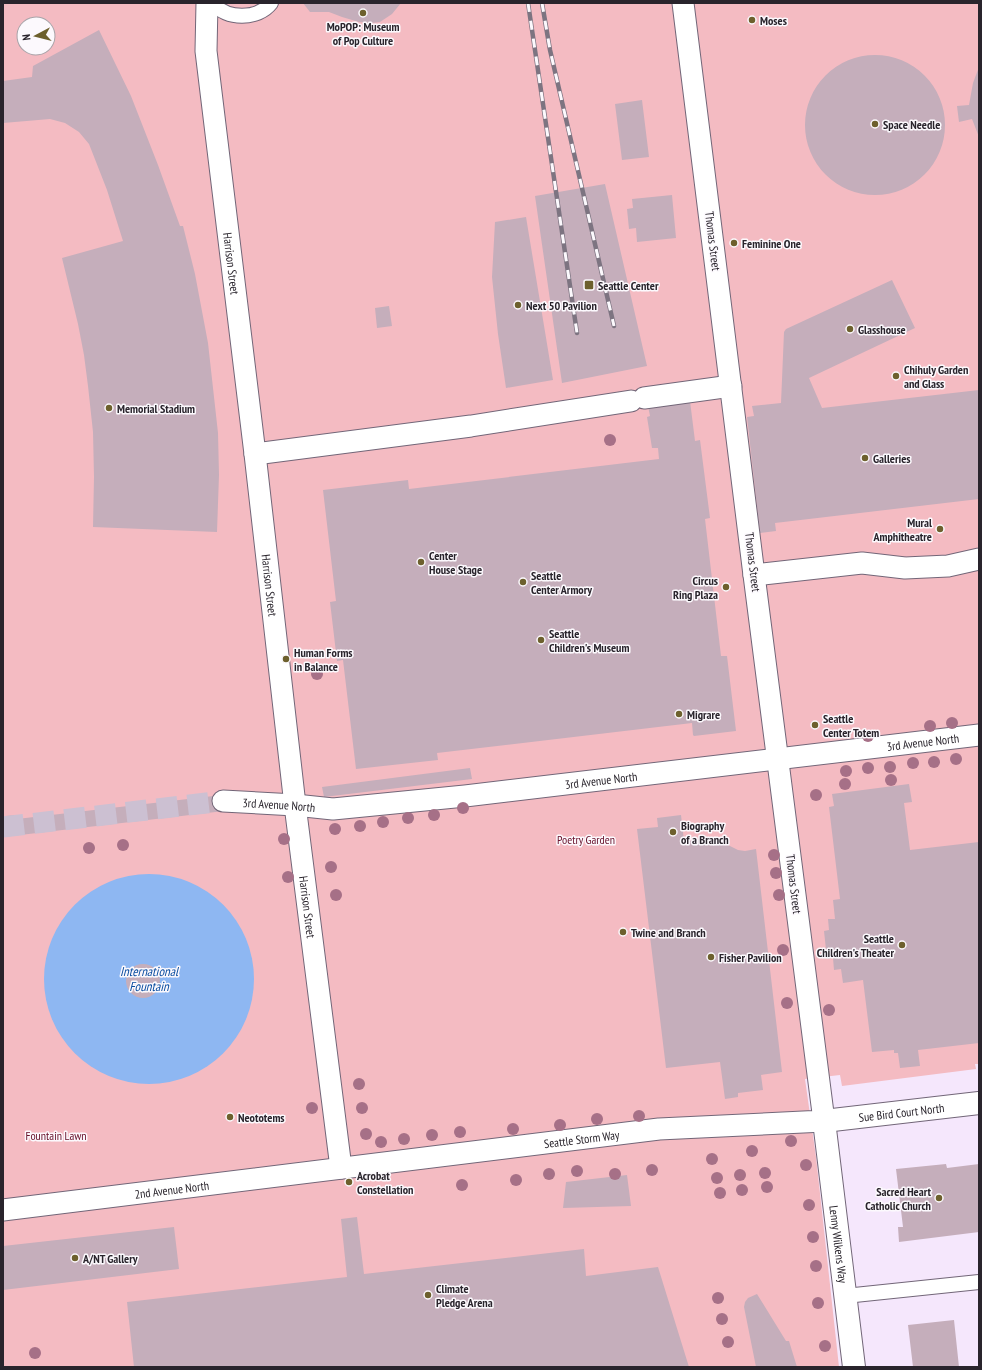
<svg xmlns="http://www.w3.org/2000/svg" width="982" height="1370" font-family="'PT Sans Narrow',sans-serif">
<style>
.green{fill:#f4bbc2;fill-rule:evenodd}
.water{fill:#8eb7f2}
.building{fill:#c5aebb}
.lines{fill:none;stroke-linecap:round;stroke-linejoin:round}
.pedestrian-tunnel{stroke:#ccc0d2;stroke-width:21;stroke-dasharray:21 10;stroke-linecap:butt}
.service-casing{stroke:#726678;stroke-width:16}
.pedestrian-casing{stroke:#726678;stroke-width:23}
.minor-casing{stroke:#726678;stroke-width:24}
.tertiary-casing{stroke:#726678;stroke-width:24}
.service{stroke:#fff;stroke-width:14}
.pedestrian{stroke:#fff;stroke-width:21}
.minor{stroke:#fff;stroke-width:22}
.tertiary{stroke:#fff;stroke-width:22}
.rail-casing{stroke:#7d7481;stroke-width:4.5}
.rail{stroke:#fcf9fd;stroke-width:3;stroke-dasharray:9;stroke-linecap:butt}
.tree{fill:#a67087}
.poi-dot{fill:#6d602d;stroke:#fcf9fd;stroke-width:1.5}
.labels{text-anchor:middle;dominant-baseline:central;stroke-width:3;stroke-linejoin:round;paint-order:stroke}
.poi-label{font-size:12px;font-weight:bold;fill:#29242c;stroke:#fcf9fd;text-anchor:start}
.street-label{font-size:12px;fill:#29242c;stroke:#fcf9fd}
.park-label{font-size:12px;fill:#660e28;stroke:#fcf9fd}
.water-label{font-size:13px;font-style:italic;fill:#074b9f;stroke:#fcf9fd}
</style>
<rect width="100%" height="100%" fill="#f5e7fc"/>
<path class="green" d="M3,3H979V1064H975L976,1069L842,1086L840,1075L805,1079L816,1157L839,1367H3ZM24,24H48V48H24Z"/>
<path class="water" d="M44 979a105 105 0 1 1 210 0a105 105 0 1 1-210 0Z"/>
<path class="building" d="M303,3H401L392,14L380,22L371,23L359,22L342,17L329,12H310Z
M99,30L131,96L158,165L180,226H183L195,274L208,343L218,433L219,475L217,532L93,527L94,477L93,432L88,386L84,355L78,324L62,258L123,241L107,190L89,144L79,132L65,123L50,119L3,123V81L32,77L33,66Z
M805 125a70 70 0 1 1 140 0a70 70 0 1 1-140 0Z
M979,67V137L972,119L959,122L957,106L969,105L973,83Z
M642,100L649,157L622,160L615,104Z
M605,184L647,366L562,383L535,196Z
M672,195L676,238L637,242L636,228L629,229L627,209L633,208L632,199Z
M526,217L553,380L506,388L498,334L492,277L495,222Z
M892,280L915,328L809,378L822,408L979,390V499L775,523L776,531L760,533L747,417L754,416L752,406L781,403L784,332L786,329Z
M389,306L392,326L377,328L375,308Z
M690,401L695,441L700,440L710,518L705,519L721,656H727L736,731L694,736L693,735L692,723L437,753L438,760L356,769L343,660L337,661L330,602L336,601L323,490L408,480L409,489L659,459L658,448H652L647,417L650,416L648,406Z
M470,768L472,779L324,797L322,787Z
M909,784L912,802L904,803L910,850L979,842V1043L918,1050L920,1066L900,1068L898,1053H894V1050L872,1052L863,980L843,983L841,969L834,970L833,958L827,959L824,931L829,930L828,919H835L833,900L840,899L829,807L834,806L832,794Z
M222,795L224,811L3,837V822L7,821L6,816L16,815L17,819Z
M681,815L684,841L720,837L728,845L738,850L745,851L756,849L782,1072L761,1075L763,1090L738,1093V1097L725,1099L720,1062L666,1068L637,829L658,827L657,818Z
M126 981a17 17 0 1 1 34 0a17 17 0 1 1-34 0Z
M946,1164L947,1168L979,1164V1232L899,1242L898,1227H903L896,1169Z
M627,1175L631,1206L563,1208L566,1182Z
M357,1217L364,1274L584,1249L586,1276L658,1267L689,1367H134L127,1302L347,1277L341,1219Z
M174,1227L179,1269L3,1290V1246Z
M757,1294L786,1341H789L797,1367H756L744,1307L745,1302L748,1298Z
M954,1320L959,1367H913L908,1325Z"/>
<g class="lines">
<path class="pedestrian-tunnel" d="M3,827L223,801"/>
<defs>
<path id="service" d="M213,3C226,20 258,20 271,3
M845,1296L979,1282"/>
<g id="pedestrian">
<path id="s1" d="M207,3L206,51L255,454L295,805L341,1168"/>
<path d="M644,398L731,386"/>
<path d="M255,454L471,426L631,401"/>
<path d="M754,575L862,563L905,568L948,566L979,559"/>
<path id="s2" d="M223,801L295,805L333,809L465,796L979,735"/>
<path id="s3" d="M3,1210L659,1129L824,1121L754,575L683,3"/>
</g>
<g id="minor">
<path id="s4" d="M824,1121L854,1367"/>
</g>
<g id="tertiary">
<path id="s5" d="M824,1121L979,1103"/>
</g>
</defs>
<use href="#service" class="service-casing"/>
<use href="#pedestrian" class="pedestrian-casing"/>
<use href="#minor" class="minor-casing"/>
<use href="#tertiary" class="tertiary-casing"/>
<use href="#service" class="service"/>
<use href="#pedestrian" class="pedestrian"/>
<use href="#minor" class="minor"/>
<use href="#tertiary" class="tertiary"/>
<defs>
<path id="rail" d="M528,3L577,333
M542,3L550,50L614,326"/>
</defs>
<use href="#rail" class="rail-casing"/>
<use href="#rail" class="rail"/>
</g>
<g class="tree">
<circle cx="610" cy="440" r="6"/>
<circle cx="317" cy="674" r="6"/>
<circle cx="952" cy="723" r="6"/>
<circle cx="930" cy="726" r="6"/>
<circle cx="868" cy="736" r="6"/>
<circle cx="956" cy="759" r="6"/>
<circle cx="934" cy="762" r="6"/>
<circle cx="913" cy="763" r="6"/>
<circle cx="890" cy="767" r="6"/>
<circle cx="868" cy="768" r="6"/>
<circle cx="846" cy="771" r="6"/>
<circle cx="891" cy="780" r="6"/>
<circle cx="845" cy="784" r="6"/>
<circle cx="816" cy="795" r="6"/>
<circle cx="463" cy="808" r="6"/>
<circle cx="434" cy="815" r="6"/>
<circle cx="408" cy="818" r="6"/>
<circle cx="383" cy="822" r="6"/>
<circle cx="360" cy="826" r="6"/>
<circle cx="335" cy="829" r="6"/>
<circle cx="284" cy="839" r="6"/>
<circle cx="123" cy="845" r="6"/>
<circle cx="89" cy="848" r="6"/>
<circle cx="774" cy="855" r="6"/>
<circle cx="331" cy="867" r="6"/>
<circle cx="776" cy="873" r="6"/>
<circle cx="288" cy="877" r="6"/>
<circle cx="336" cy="895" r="6"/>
<circle cx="779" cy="895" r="6"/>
<circle cx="783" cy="950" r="6"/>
<circle cx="787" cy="1003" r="6"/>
<circle cx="829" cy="1010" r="6"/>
<circle cx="359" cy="1084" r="6"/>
<circle cx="312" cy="1108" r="6"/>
<circle cx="362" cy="1108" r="6"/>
<circle cx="639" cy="1116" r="6"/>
<circle cx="597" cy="1119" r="6"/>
<circle cx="560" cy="1125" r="6"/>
<circle cx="513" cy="1129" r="6"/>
<circle cx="460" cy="1132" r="6"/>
<circle cx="366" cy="1134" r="6"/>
<circle cx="432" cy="1135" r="6"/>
<circle cx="404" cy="1139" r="6"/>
<circle cx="791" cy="1141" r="6"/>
<circle cx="381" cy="1142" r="6"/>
<circle cx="752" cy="1151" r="6"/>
<circle cx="712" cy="1159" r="6"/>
<circle cx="806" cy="1165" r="6"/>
<circle cx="652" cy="1170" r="6"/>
<circle cx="577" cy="1171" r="6"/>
<circle cx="765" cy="1173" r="6"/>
<circle cx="549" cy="1174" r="6"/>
<circle cx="615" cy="1174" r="6"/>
<circle cx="740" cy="1175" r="6"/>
<circle cx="717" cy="1178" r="6"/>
<circle cx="516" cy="1180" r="6"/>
<circle cx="462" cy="1185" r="6"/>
<circle cx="767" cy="1187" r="6"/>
<circle cx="742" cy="1190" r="6"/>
<circle cx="720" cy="1193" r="6"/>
<circle cx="809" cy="1205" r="6"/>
<circle cx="813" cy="1237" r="6"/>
<circle cx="816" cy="1266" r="6"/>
<circle cx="718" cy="1298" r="6"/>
<circle cx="818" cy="1303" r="6"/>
<circle cx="722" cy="1319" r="6"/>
<circle cx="728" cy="1342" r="6"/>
<circle cx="825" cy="1346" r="6"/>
<circle cx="35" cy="1353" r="6"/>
</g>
<g class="poi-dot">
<circle cx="363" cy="13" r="4"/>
<circle cx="752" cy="20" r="4"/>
<circle cx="875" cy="124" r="4"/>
<circle cx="734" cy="243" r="4"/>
<rect x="584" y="280" width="10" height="10" rx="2"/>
<circle cx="518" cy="305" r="4"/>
<circle cx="850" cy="329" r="4"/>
<circle cx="896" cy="376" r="4"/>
<circle cx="109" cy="408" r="4"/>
<circle cx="865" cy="458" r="4"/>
<circle cx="940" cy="529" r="4"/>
<circle cx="421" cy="562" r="4"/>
<circle cx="523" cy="582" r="4"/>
<circle cx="726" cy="587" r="4"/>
<circle cx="541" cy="640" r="4"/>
<circle cx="286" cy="659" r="4"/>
<circle cx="679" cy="714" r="4"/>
<circle cx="815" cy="725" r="4"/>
<circle cx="673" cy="832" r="4"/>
<circle cx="623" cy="932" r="4"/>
<circle cx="902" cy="945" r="4"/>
<circle cx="711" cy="957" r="4"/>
<circle cx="230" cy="1117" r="4"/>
<circle cx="349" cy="1182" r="4"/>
<circle cx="939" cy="1198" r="4"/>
<circle cx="75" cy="1258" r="4"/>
<circle cx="428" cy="1295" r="4"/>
</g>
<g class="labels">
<g class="poi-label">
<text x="760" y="20">Moses</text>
<text x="363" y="26" text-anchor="middle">MoPOP: Museum<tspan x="363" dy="14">of Pop Culture</tspan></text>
<text x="883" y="124">Space Needle</text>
<text x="742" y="243">Feminine One</text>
<text x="598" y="285">Seattle Center</text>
<text x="526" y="305">Next 50 Pavilion</text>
<text x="858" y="329">Glasshouse</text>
<text x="904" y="369">Chihuly Garden<tspan x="904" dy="14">and Glass</tspan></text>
<text x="117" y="408">Memorial Stadium</text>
<text x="873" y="458">Galleries</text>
<text x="932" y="522" text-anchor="end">Mural<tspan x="932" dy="14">Amphitheatre</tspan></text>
<text x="429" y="555">Center<tspan x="429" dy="14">House Stage</tspan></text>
<text x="531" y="575">Seattle<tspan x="531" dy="14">Center Armory</tspan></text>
<text x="718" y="580" text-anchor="end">Circus<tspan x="718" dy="14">Ring Plaza</tspan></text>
<text x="549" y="633">Seattle<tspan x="549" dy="14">Children's Museum</tspan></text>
<text x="294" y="652">Human Forms<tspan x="294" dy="14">in Balance</tspan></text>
<text x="687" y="714">Migrare</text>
<text x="823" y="718">Seattle<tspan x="823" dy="14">Center Totem</tspan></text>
<text x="681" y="825">Biography<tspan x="681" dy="14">of a Branch</tspan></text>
<text x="631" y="932">Twine and Branch</text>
<text x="894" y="938" text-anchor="end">Seattle<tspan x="894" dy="14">Children's Theater</tspan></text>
<text x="719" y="957">Fisher Pavilion</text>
<text x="238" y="1117">Neototems</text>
<text x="357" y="1175">Acrobat<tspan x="357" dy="14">Constellation</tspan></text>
<text x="931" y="1191" text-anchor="end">Sacred Heart<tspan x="931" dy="14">Catholic Church</tspan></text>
<text x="83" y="1258">A/NT Gallery</text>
<text x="436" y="1288">Climate<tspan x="436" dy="14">Pledge Arena</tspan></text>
</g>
<g class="street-label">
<text transform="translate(713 241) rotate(83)">Thomas Street</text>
<text stroke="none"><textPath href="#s1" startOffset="262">Harrison Street</textPath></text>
<text transform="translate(753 562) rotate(83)">Thomas Street</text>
<text stroke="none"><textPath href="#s1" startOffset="586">Harrison Street</textPath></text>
<text stroke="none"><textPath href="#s2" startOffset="704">3rd Avenue North</textPath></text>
<text stroke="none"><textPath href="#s2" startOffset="380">3rd Avenue North</textPath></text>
<text stroke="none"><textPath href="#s2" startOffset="56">3rd Avenue North</textPath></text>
<text transform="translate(794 884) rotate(83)">Thomas Street</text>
<text stroke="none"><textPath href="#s1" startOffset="910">Harrison Street</textPath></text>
<text stroke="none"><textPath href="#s5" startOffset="78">Sue Bird Court North</textPath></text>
<text stroke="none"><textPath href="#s3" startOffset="583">Seattle Storm Way</textPath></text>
<text stroke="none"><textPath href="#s3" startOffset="170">2nd Avenue North</textPath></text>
<text stroke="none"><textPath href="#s4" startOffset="124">Lenny Wilkens Way</textPath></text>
</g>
<g class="park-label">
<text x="586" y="839">Poetry Garden</text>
<text x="56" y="1135">Fountain Lawn</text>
</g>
<g class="water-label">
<text x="149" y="971">International<tspan x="149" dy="15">Fountain</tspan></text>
</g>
</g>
<rect width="982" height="1370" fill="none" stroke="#29242c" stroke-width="8"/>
<g transform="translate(36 36) rotate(263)"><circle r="19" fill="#fcf9fd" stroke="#a8a4a9"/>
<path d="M0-3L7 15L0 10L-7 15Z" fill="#6d602d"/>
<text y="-6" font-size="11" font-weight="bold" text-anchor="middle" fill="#29242c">N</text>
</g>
</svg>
